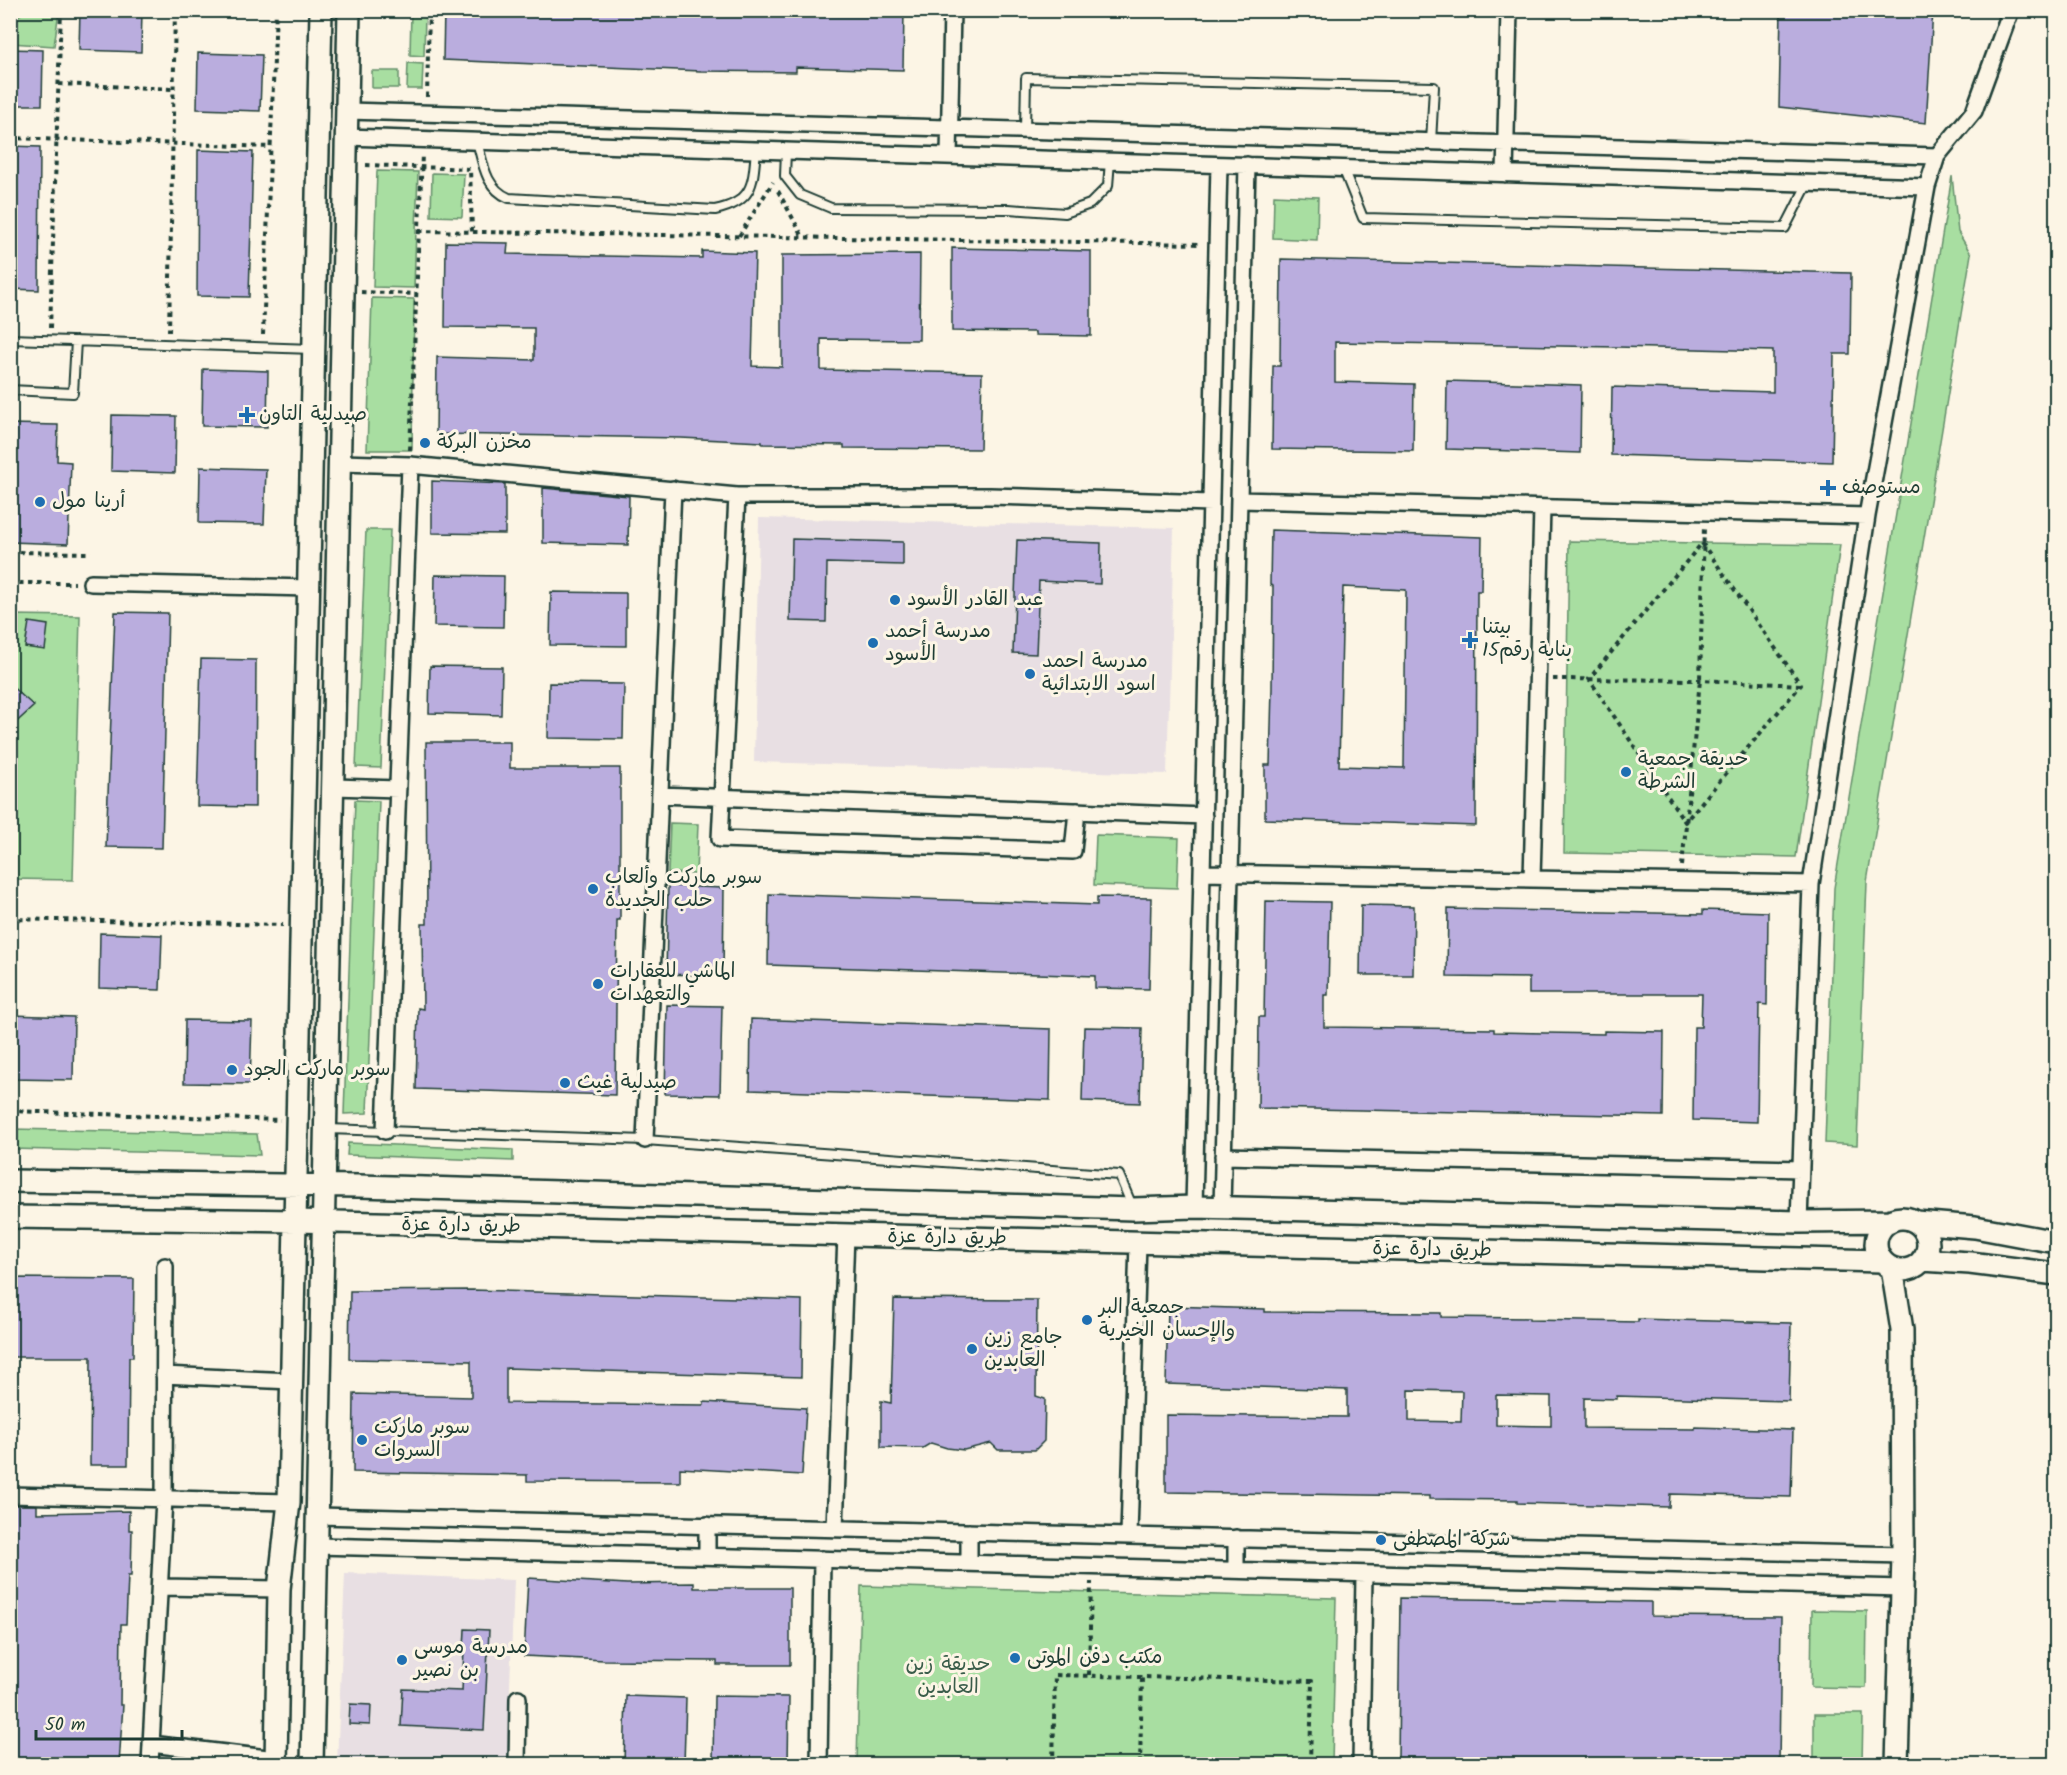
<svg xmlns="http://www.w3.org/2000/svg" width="2067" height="1775" font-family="Kalam,'Playpen Sans Arabic',sans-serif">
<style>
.built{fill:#e8dfe3;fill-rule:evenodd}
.green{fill:#a8dea1;stroke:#648e6a;stroke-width:1.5}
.building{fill:#baadde;stroke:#1f3d34;stroke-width:1.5;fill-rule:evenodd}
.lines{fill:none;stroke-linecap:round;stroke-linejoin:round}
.lane-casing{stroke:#1f3d34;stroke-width:12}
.street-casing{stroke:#1f3d34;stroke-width:20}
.secondary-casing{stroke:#1f3d34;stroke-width:26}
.path{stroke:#1f3d34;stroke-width:4;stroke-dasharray:4.5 4.5;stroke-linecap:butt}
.lane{stroke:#fcf5e5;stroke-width:8}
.street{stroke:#fcf5e5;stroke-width:15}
.secondary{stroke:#fcf5e5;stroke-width:21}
.poi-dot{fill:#1f6fb2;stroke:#fcf5e5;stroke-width:2}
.labels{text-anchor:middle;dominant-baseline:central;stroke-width:6;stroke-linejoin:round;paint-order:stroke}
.poi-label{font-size:20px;fill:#1f3d34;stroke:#fcf5e5;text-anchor:start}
.street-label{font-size:20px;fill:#1f3d34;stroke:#fcf5e5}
.park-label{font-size:20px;fill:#3a5d4a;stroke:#fcf5e5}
</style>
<rect width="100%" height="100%" fill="#fcf5e5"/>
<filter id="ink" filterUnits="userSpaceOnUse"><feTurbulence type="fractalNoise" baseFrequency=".0167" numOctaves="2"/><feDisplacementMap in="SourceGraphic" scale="12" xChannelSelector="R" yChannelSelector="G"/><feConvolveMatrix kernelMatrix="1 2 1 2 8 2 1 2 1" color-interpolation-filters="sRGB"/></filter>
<g filter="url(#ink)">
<path class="built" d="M759,518L1174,528L1167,774L754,762Z
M345,1573L514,1580L507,1764H337ZM465,1629L488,1630L484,1730L401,1726L462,1691Z"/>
<path class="green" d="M27,10L59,11L54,46L11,43V21Z
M411,13L425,14L424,56L410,55Z
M408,63L423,64L422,89H407Z
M372,71H399V88H372Z
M377,171L418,172L414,288L373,287Z
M432,173L464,174L462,217L431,216Z
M1952,176L1958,232L1971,254L1867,882L1857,1145L1825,1143L1834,888Z
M1274,195L1318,197L1317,240L1273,238Z
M372,298L414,299L412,450H367Z
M366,530H390L381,768L356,767Z
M1569,541L1840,545L1796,857L1564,853Z
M11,615L80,616L73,880L11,879Z
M355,800L379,801L367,1113L344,1114Z
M670,823L698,824L696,874L668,873Z
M1096,835L1179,838L1177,888L1094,885Z
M11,1129L257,1134L260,1155L11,1149Z
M348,1143L513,1150V1161L347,1155Z
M861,1586L1336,1598L1332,1764H857Z
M1812,1610L1867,1611L1866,1688L1811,1687Z
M1814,1714H1863L1862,1764H1814Z"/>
<path class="building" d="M80,10H142L141,52L79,50Z
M444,10H904L903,70L796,67V72L701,71L443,60Z
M1781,10H1933L1926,123L1779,107Z
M10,49L43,50L42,105H10Z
M198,53L262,55L260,111L197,109Z
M10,146L40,147L39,290L10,289Z
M198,150L253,152L249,297L197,296Z
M446,242L508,243L507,254L702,258V251L755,253L752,366L782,367V255L920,254L919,340L821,339V370L982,373L980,449L844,448V445L762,444V442L681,438L436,434L437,357L534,360V328L445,327Z
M952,248L1091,251V336L1035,335V332L952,331Z
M1281,259L1851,273L1850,354H1834L1832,462L1611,455L1612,387L1773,392V351L1617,347L1335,342V382L1414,384L1413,451L1272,449L1273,366H1280Z
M203,369L268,371L267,427L202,426Z
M1447,381L1581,385L1580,453L1446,449Z
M112,415L176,416L175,473L111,471Z
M10,424L58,425L57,461L71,462L68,544L10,542Z
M200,467L266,469L264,524L199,523Z
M432,481L505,484V534L432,533Z
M543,488L629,496L628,545L543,543Z
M1271,530L1482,537L1481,591H1477L1476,826L1265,819V765H1270L1272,688L1273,586L1270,585ZM1343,587L1406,590L1404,768L1339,766Z
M792,539L903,542V565L827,563L826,622L790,621Z
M1017,540L1101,543L1100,584L1039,581L1036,654L1013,653Z
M435,575L504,576L503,627L434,626Z
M551,592L626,593V646L550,645Z
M115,612L168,613L162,848L106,847Z
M29,622L48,625L45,650L25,647Z
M201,659L256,660L255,807L197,806Z
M430,666L502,667L501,715L429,713Z
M549,683L624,684L623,739L548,738Z
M10,685L34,706L10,728Z
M426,742H510V768H620V920H617L615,1095L416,1089L418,1008L423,1009L422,924H427Z
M668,886L724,888L723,976L666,974Z
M769,894L1097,905V897L1151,898L1149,989L1095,988V976L768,965Z
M1266,901L1330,902L1328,995H1324V1027L1494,1029V1032L1604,1034V1031L1664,1032L1663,1116L1258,1108L1259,1017H1264Z
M1361,905L1414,906L1413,975H1360Z
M1448,909L1703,914V910L1768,912L1767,1005L1759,1004L1757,1122L1693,1120L1694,1027H1701L1702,994H1529V978L1447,977Z
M100,933L162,935L160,990L99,988Z
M667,1005L722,1006L720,1095L665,1094Z
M10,1015L74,1017L73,1080L10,1079Z
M751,1019L1051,1029L1050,1100L750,1090Z
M185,1020L252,1021L250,1084L184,1083Z
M1084,1027L1142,1028L1140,1103L1082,1101Z
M10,1278L134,1279L133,1357H129L128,1465H90L91,1357H10Z
M472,1290L802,1300L801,1377L506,1368V1403L704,1405V1402L806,1408L802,1475L680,1468V1482L527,1481V1475L353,1472L354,1394L471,1397V1361L349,1359L350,1291Z
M894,1299L1037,1300L1036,1396L1045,1399L1044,1441L1035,1450H998L991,1443L964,1450L947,1448L931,1443L923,1448L881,1447V1401L891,1403Z
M1168,1306L1265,1309V1312L1441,1313V1317L1529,1318V1320L1638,1322V1319L1791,1323L1789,1401L1617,1396V1399L1584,1398V1428L1695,1429V1427L1793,1430L1791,1497L1670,1494L1669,1507L1517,1503V1500L1429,1499V1496L1166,1492V1415L1347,1417V1390L1166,1384ZM1409,1390L1462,1391L1461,1422L1409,1421ZM1496,1395L1551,1396V1426L1496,1425Z
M10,1505H37V1513L129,1511V1530H132L131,1576H128L126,1624H121L120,1705H123L119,1764H48V1762L10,1760Z
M528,1578L627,1584L694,1583V1588H790V1665H717V1661L604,1660L524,1656Z
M1400,1598L1651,1602V1616L1781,1617L1779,1764H1582L1398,1760Z
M465,1629L489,1630L484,1730L401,1726L403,1689L462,1691Z
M626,1696L686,1698L684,1764H624Z
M714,1696L789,1697L788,1764H713Z
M350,1704L371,1705L370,1725L349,1724Z"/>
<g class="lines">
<defs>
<path id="lane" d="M1025,130L1026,78L1434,87L1431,142
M477,141C483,163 485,188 509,198L715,210C754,202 753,183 756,149
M786,151L785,176L800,195L831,208L1009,209L1065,213L1090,204L1108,186L1110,161
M1343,168L1363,218L1785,228L1808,183
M10,339L313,349
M10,390L73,393L76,341
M328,1129L645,1140L1119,1175L1133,1208"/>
<path id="street" d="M347,111L1937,156
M346,137L1927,187
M949,156L952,10
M1505,174L1509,10
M340,463L410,465L737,496H990L1211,503
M737,496L720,839L1073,851L1077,811
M1239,500L1867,516
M91,583L309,588
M334,787L398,789
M660,795L1204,816
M1203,873L1811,884
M1532,879L1542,508
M385,1131L410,465
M645,1140L673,489
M1223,1156L1801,1169
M1194,1207L1219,165
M1222,1208L1247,165
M1799,1222L1811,884L1867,516L1927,187L1937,156L1974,111L2011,10
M164,1375L292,1381
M10,1495L289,1502
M318,1516L1903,1555
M707,1525V1556
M835,1528L846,1235
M969,1532V1563
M1129,1535L1138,1243
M317,1546L1902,1588
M1236,1570V1538
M161,1587L279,1589
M151,1744L276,1759
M150,1764L164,1499L165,1266
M517,1764L518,1698
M819,1764L822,1559
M1361,1764L1364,1574"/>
<path id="secondary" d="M10,1181L359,1186L1133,1209L1194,1207L1799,1222L1890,1221
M10,1217L296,1221L1882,1261
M1876 1244a26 26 0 1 1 52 0a26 26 0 1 1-52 0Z
M1916,1222L1975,1227L2056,1242
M1922,1260L1970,1263L2056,1274
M1892,1268L1902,1330L1903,1555L1897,1764
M276,1764L279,1589L289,1502L321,10
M312,1764L349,10"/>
</defs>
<use href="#lane" class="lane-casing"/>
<use href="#street" class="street-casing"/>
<use href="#secondary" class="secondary-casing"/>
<path class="path" d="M59,84L174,89
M427,97L429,10
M10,138L270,147
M366,165L470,169L472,232
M778,191L803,237
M419,231L1201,244
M739,236L773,182
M361,292L417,294
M50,328L61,10
M169,332L175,10
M263,335L276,10
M410,450L422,154
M1702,543L1801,685L1685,822L1589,679Z
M10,552L91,553
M10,583H75
M1553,679L1700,680L1800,685
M1682,866L1700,680L1704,526
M10,919L283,925
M10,1111L280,1120
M1089,1675L1091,1582
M1053,1764L1055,1675L1312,1681L1310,1764
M1140,1764L1142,1677"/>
<use href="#lane" class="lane"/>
<use href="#street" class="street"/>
<use href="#secondary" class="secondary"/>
</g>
</g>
<g class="poi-dot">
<path d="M244 406h6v6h6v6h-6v6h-6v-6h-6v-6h6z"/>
<circle cx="425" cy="443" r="6"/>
<path d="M1825 479h6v6h6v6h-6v6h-6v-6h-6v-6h6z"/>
<circle cx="40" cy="502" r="6"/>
<circle cx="895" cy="600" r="6"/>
<path d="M1467 631h6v6h6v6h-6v6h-6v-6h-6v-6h6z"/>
<circle cx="873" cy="643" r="6"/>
<circle cx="1030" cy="674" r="6"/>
<circle cx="1626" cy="772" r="6"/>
<circle cx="593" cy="889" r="6"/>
<circle cx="598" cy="984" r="6"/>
<circle cx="232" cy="1070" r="6"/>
<circle cx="565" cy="1083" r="6"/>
<circle cx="1087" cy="1320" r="6"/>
<circle cx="972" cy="1349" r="6"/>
<circle cx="362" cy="1440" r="6"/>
<circle cx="1381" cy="1540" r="6"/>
<circle cx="1015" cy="1658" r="6"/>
<circle cx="402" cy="1660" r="6"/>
</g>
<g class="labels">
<g class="poi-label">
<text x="259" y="415">صيدلية التاون</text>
<text x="437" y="443">مخزن البركة</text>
<text x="1842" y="488">مستوصف</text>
<text x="52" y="502">أرينا مول</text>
<text x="907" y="600">عبد القادر الأسود</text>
<text x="1482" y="628">بيتنا<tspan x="1482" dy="23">بناية رقم15</tspan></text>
<text x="885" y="632">مدرسة أحمد<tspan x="885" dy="23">الأسود</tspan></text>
<text x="1042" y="662">مدرسة احمد<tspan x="1042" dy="23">اسود الابتدائية</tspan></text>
<text x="1638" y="760">حديقة جمعية<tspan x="1638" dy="23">الشرطة</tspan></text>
<text x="605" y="878">سوبر ماركت وألعاب<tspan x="605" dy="23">حلب الجديدة</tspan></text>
<text x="610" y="972">الماشي للعقارات<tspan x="610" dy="23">والتعهدات</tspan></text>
<text x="244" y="1070">سوبر ماركت الجود</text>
<text x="577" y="1083">صيدلية غيث</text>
<text x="1099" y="1308">جمعية البر<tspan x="1099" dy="23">والإحسان الخيرية</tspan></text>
<text x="984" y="1338">جامع زين<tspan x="984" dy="23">العابدين</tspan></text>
<text x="374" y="1428">سوبر ماركت<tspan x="374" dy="23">السروات</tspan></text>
<text x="1393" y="1540">شركة المصطفى</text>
<text x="414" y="1648">مدرسة موسى<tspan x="414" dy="23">بن نصير</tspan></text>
<text x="1027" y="1658">مكتب دفن الموتى</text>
</g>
<g class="street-label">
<text transform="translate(461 1226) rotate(1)">طريق دارة عزة</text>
<text transform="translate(947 1238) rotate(1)">طريق دارة عزة</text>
<text transform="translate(1432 1250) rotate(1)">طريق دارة عزة</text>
</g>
<g class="park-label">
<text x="948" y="1665">حديقة زين<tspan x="948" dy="23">العابدين</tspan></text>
</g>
</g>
<rect width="2067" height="1775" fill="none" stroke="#fcf5e5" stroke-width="36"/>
<rect x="18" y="18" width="2031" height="1739" fill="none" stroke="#1f3d34" stroke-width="2" filter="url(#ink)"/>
<path d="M36 1730v9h146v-9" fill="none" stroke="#1f3d34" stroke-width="3"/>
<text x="45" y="1730" font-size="18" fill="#1f3d34" stroke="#fcf5e5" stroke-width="4.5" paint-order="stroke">50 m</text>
</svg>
